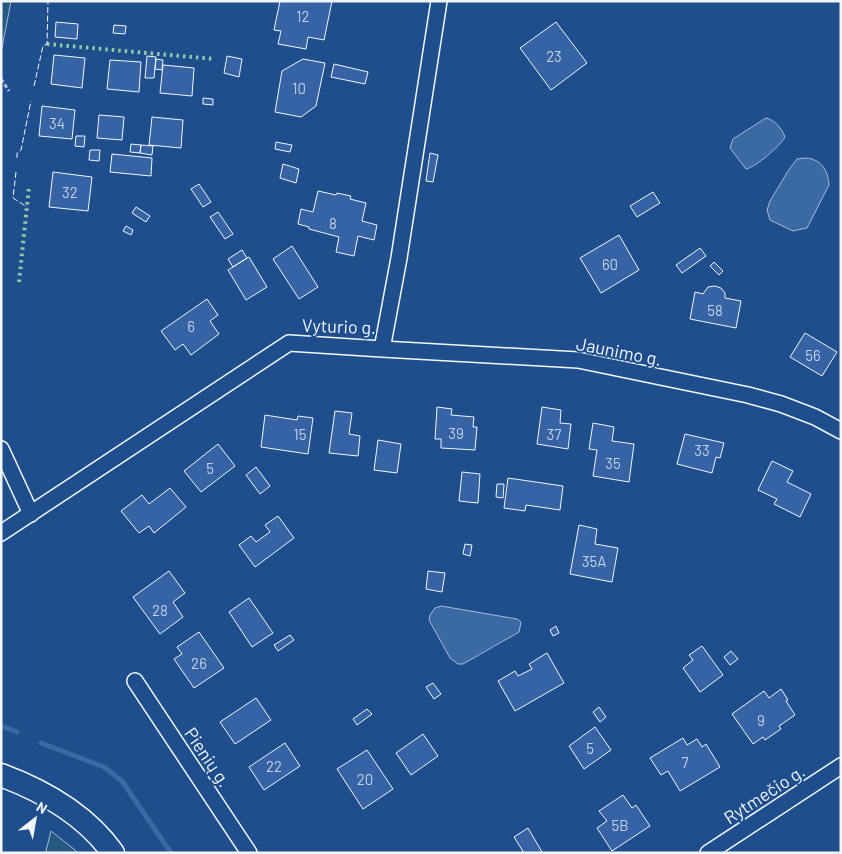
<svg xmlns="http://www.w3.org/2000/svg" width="842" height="854" font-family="Barlow,sans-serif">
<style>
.green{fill:#245a82;stroke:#a8bbd7}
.water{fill:#3b69a3;stroke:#a8bbd7}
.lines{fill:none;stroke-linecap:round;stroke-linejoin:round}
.stream{stroke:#3b69a3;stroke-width:5}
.building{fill:#3563a3;stroke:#f2f6ff}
.minor-casing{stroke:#f2f6ff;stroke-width:18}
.secondary-casing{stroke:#f2f6ff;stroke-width:25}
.path{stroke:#b3c4dc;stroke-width:3;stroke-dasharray:4 2.5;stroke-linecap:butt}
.minor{stroke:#1f4e8c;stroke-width:15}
.secondary{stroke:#1f4e8c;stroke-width:22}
.hedge{stroke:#97c8a6;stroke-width:4;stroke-dasharray:2.5 4;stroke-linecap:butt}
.fence{stroke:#f2f6ff;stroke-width:1;stroke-dasharray:6 2.5;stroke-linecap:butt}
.labels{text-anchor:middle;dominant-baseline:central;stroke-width:4;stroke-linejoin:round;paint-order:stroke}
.number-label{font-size:15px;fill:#c3d1e8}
.street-label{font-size:18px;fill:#f2f6ff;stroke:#1f4e8c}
</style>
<rect width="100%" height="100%" fill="#1f4e8c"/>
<path class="green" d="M1,1H11L1,53Z
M51,831L75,850L78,853H47L46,851Z"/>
<path class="water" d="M766,118C775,120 782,129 785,137C780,146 756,167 746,169L730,148L733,139Z
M804,158C820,158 828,169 829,185L807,228L793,231L770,220L767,210L770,201L788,171L797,159Z
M441,606L517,619L521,622L519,632L463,664H458L450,658L429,620L430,615L435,608Z"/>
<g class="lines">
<path class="stream" d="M1,726L17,732
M41,743L104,767L122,781L171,853"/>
</g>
<path class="building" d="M280,1H332L324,40L308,37L306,49L278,44L281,31L274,30Z
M56,22L78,24L77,39L55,37Z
M556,22L587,63L551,90L520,48Z
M114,25L126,26L125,34L113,33Z
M54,55L85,58L82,88L51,84Z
M147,56L156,57L154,78H145Z
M227,56L242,59L239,77L224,73Z
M156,59L163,60L162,70L155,69Z
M303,59L325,63L316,106L301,117L275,112L282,71Z
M110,60L141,62L139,92L107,89Z
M334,64L368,72L365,84L331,77Z
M163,65L194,68L192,96L160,93Z
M203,98L213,99V105L203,104Z
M42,106L75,110L72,139L39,136Z
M99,115L124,117L122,140L97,138Z
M152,117L183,120L181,148L149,145Z
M76,136H85L84,147L75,146Z
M276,142L292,145L290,152L275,149Z
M131,144L141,145L140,153L130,152Z
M141,145L153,146L152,155L140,153Z
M90,150H100L99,161L89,160Z
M430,153L438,155L433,182L426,181Z
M112,154L152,158L151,176L110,172Z
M283,164L299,169L296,183L280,178Z
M53,172L92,177L88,211L49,207Z
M199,184L211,202L203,207L191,189Z
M318,191L336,195L337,193L351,196L350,199L366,203L362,221L377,225L374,240L358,236L354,256L336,252L339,237L309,229V227L298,224L301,209L313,212Z
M653,192L660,203L637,217L630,206Z
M136,207L150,216L146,222L132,213Z
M218,212L233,234L225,239L210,217Z
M126,226L133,230L131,235L123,231Z
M619,235L639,270L601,293L580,258Z
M292,246L318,287L299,299L273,259Z
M700,248L706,256L682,273L676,265Z
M242,250L247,258L233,267L228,259Z
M249,257L267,287L246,300L228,270Z
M714,262L723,271L719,275L710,266Z
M715,286L721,288L725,293V298L741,301L736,328L690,319L695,292L703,294L708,287Z
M207,299L218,315L210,321L219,334L191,355L183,344L175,350L161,331Z
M805,333L837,352L822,376L790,357Z
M437,407L452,409L451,415L474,417L473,427H477L475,450L441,448V439H435Z
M542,407L561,410L560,423L571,424L568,449L537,444Z
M335,411L352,413L349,434L360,436L358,456L329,453Z
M265,415L297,420L298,416L313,418L308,454L261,447Z
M593,423L614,427L612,441L634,444L629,482L593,476L597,450L589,449Z
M685,434L724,443L720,458L716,457L712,473L677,464Z
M378,440L401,444L397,473L374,470Z
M218,444L235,466L201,492L184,471Z
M772,461L793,471L787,482L811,494L800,517L774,504L777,499L758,490Z
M256,467L270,486L260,494L246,475Z
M462,472L480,474L478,503L459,501Z
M508,478L563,486L560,510L526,505L525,511L504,508Z
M497,484H504L503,498L496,497Z
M170,488L186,507L154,533L149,526L139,533L121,511L142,495L149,504Z
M278,516L294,538L255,567L239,545L251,536L256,542L270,532L265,525Z
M579,525L597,529L595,544L618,548L612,582L570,574Z
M465,544L472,545L470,556L463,554Z
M169,571L185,593L173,602L183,617L160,634L133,597Z
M428,571L445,573L442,592L426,589Z
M249,598L273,633L252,647L229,612Z
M556,626L559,633L553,636L550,630Z
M199,632L224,668L194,688L174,659L182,654L177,647Z
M290,635L294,640L278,651L274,645Z
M702,646L723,675L700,692L683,668L693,660L689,655Z
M731,651L738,659L730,665L724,657Z
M547,653L564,683L515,711L498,681L515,671L518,676L532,669L529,664Z
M433,683L441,694L434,699L426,687Z
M781,689L788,700L786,701L795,715L779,726L781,729L765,740L763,737L753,744L732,714L764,691L769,698Z
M256,698L271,720L235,744L220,722Z
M599,707L606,717L600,722L593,712Z
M367,709L372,714L357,725L353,719Z
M595,727L611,750L584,769L569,746Z
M423,734L438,756L411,775L396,753Z
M683,738L687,745L697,739L702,747L706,744L720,767L680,791L668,771L661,775L650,758Z
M285,743L300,766L264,790L249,767Z
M367,750L393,789L363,809L337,769Z
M623,795L632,808L636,805L650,826L612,851L597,828L607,821L599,811Z
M528,828L542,852L540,853H524L514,837Z"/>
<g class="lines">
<defs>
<path id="minor" d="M382,349L578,360L748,395L781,404L815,417L841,431
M1,449L31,514
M1,533L289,343L382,349L399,258L439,1
M135,681L249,853
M708,853L841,766"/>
<path id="secondary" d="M1,775C44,791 86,815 113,853"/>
</defs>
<use href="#minor" class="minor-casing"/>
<use href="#secondary" class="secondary-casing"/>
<path class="path" d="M1,79L9,91"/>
<use href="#minor" class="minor"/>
<use href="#secondary" class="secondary"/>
<path class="hedge" d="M47,44L214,59
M19,282L29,187"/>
<path class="fence" d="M34,86L43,46L47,44L48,1
M17,158V153L21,150L31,101
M16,172L13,198L27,207"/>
</g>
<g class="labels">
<g class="number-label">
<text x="303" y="16">12</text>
<text x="554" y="56">23</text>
<text x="299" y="88">10</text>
<text x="57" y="123">34</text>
<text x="70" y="192">32</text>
<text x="333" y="223">8</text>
<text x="610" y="264">60</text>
<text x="715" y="310">58</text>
<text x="191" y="326">6</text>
<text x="813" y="355">56</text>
<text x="456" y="433">39</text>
<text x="300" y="434">15</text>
<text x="554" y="434">37</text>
<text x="702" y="450">33</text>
<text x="613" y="463">35</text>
<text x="210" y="468">5</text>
<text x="594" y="561">35A</text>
<text x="160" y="610">28</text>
<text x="199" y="663">26</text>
<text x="761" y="720">9</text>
<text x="590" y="748">5</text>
<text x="685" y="762">7</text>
<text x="274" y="766">22</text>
<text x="365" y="779">20</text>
<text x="620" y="825">5B</text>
</g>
<g class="street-label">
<text transform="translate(339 326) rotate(2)">Vyturio g.</text>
<text transform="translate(619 351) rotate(11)">Jaunimo g.</text>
<text transform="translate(208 757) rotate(56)">Pienių g.</text>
<text transform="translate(764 794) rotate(-33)">Rytmečio g.</text>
</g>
</g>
<rect width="842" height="854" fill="none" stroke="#f2f6ff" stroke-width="5"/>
<g transform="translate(35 819) rotate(31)" stroke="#1f4e8c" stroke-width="4" paint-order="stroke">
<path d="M0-4L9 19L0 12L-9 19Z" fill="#f2f6ff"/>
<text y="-8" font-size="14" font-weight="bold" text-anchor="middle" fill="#f2f6ff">N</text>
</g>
</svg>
